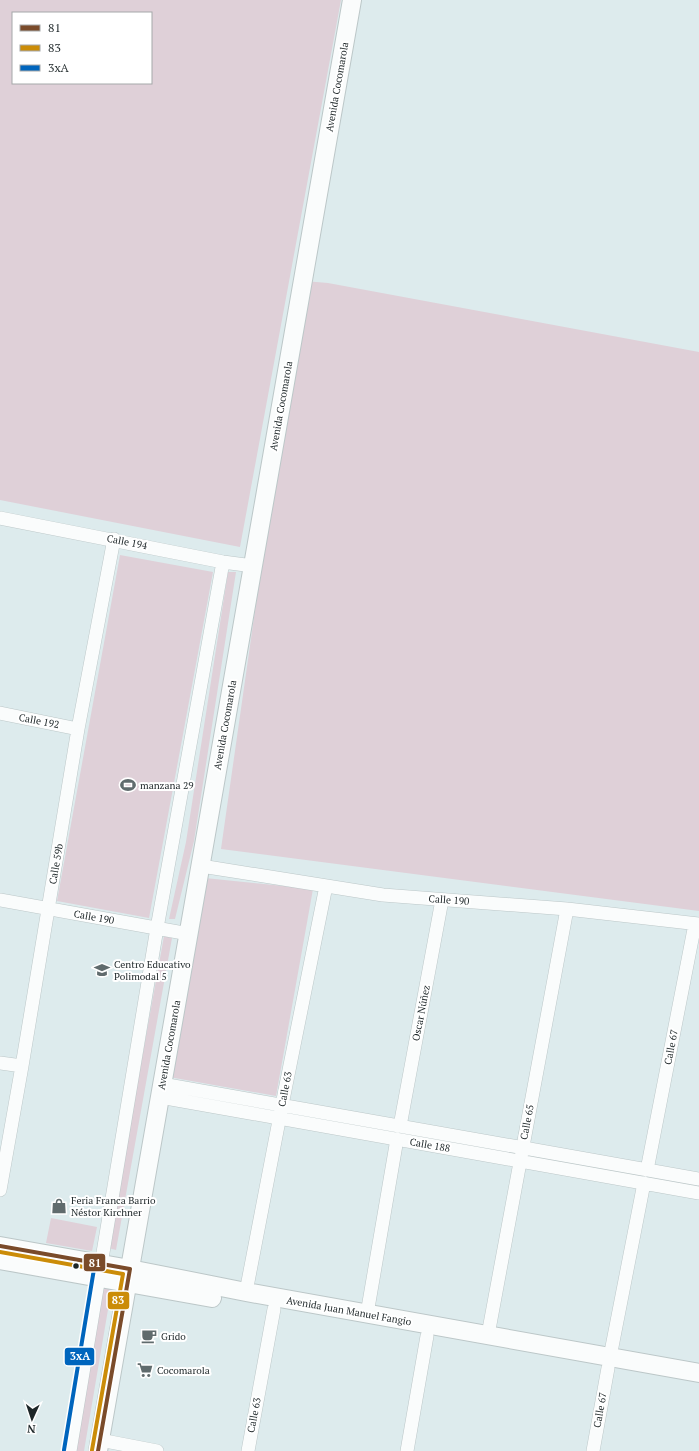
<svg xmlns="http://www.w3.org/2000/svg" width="699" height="1451" font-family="'PT Serif',serif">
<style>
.green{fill:#dfd0d8;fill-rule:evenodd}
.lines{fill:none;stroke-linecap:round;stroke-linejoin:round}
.street-casing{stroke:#bcc7c8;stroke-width:14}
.secondary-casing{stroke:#bcc7c8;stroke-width:20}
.street{stroke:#fafcfc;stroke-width:13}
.secondary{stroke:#fafcfc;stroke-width:18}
.bus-1-casing{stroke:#fff;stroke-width:7}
.bus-2-casing{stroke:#fff;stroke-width:7}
.bus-3-casing{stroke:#fff;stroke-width:7}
.bus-1{stroke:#7a4b2a;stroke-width:4}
.bus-2{stroke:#cb8c08;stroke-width:4}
.bus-3{stroke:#0065bd;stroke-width:4}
.bus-dot{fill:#1d2628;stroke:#fff;stroke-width:1.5}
.labels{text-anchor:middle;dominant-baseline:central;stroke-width:4;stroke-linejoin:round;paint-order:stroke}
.street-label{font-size:10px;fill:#1d2628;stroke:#fff}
.poi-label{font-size:10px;fill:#1d2628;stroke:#fff;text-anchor:start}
.line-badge{stroke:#fff;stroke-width:1.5}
.badge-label{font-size:11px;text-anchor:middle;font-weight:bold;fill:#fff}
</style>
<rect width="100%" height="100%" fill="#ddebed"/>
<path class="green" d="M0,0H341L240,547L0,500ZM13,13H151V83H13Z
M304,281L328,283L699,352V911L221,849L294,337Z
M120,555L213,572L149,918L57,901Z
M228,572H236L194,841L175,919H169L186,842Z
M205,878L313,889L276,1096L169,1077Z
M164,936L172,938L116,1250L108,1248Z
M51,1218L97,1227L92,1251L46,1243Z
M104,1284L112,1286L84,1451H76Z"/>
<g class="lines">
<defs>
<path id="street" d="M0,518L223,562L253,566
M0,713L78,729
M201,866L383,895L567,909L699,924
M0,900L189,934
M0,1063L22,1066
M162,1084L699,1179
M160,1097L699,1193
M400,1126L442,900
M647,1170L695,924
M0,1190L22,1066L78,729L114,539
M246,1292L282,1105L326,886
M367,1314L397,1139
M488,1335L567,909
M610,1357L644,1183
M100,1440L157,1451
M70,1451L157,928L223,562
M248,1451L274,1309
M407,1451L427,1336
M593,1451L608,1368"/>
<path id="secondary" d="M0,1246L130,1269L246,1292L699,1373
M0,1260L212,1298
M98,1451L352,0"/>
</defs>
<use href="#street" class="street-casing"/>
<use href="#secondary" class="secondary-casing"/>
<use href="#street" class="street"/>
<use href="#secondary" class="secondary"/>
<defs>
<path id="bus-1" d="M0,1246L130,1269
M98,1451L130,1269"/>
<path id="bus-2" d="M0,1252L123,1274L92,1450"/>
<path id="bus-3" d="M64,1450L95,1263"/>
</defs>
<use href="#bus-1" class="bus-1-casing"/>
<use href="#bus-2" class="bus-2-casing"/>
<use href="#bus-3" class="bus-3-casing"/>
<use href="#bus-1" class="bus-1"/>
<use href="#bus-2" class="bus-2"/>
<use href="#bus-3" class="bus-3"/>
</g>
<defs>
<symbol id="stadium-bare" viewBox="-9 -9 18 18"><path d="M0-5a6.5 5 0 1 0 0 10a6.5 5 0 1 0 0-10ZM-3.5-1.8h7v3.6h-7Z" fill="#606b6d" stroke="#fff" stroke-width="2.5" paint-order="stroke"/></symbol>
<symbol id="school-bare" viewBox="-9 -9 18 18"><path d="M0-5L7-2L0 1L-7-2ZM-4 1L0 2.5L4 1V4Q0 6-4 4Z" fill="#606b6d" stroke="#fff" stroke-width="2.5" paint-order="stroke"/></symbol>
<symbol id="shop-bare" viewBox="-9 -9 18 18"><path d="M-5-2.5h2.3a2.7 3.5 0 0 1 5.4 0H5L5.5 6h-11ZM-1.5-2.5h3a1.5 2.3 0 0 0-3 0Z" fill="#606b6d" stroke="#fff" stroke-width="2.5" paint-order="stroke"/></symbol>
<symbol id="cafe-bare" viewBox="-9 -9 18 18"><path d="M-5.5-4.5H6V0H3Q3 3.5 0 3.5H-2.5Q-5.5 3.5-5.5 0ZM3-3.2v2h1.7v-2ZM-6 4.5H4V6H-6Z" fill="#606b6d" stroke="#fff" stroke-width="2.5" paint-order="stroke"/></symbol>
<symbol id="supermarket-bare" viewBox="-9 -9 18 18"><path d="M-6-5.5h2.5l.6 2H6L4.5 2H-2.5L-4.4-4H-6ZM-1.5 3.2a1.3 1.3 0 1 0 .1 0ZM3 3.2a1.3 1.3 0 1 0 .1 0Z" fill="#606b6d" stroke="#fff" stroke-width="2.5" paint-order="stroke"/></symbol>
</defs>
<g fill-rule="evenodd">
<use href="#stadium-bare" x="117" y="774" width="22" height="22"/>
<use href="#school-bare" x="91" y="959" width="22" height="22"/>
<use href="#shop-bare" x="48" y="1195" width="22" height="22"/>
<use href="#cafe-bare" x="138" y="1325" width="22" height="22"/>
<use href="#supermarket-bare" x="134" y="1359" width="22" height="22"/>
</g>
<circle class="bus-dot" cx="76" cy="1266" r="3.5"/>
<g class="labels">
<g class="street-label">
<text transform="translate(337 87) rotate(-80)">Avenida Cocomarola</text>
<text transform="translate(281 406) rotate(-80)">Avenida Cocomarola</text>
<text transform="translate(127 542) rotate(11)">Calle 194</text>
<text transform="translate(39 721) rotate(11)">Calle 192</text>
<text transform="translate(225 725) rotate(-80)">Avenida Cocomarola</text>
<text transform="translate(56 864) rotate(-80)">Calle 59b</text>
<text transform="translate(449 900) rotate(4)">Calle 190</text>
<text transform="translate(94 917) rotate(10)">Calle 190</text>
<text transform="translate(421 1013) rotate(-79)">Oscar Núñez</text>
<text transform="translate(169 1045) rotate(-80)">Avenida Cocomarola</text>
<text transform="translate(671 1047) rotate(-79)">Calle 67</text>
<text transform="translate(285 1089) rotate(-79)">Calle 63</text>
<text transform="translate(527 1122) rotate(-79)">Calle 65</text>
<text transform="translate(430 1145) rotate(10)">Calle 188</text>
<text transform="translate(349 1311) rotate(10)">Avenida Juan Manuel Fangio</text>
<text transform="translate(600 1410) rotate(-80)">Calle 67</text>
<text transform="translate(254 1415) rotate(-79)">Calle 63</text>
</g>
<g class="poi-label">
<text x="140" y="785">manzana 29</text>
<text x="114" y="964">Centro Educativo<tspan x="114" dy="12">Polimodal 5</tspan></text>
<text x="71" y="1200">Feria Franca Barrio<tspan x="71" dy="12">Néstor Kirchner</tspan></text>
<text x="161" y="1336">Grido</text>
<text x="157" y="1370">Cocomarola</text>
</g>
</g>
<g class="line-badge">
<rect x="83" y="1253" width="23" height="19" rx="4" fill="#7a4b2a"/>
<rect x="107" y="1291" width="23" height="19" rx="4" fill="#cb8c08"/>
<rect x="64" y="1347" width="31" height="19" rx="4" fill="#0065bd"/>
</g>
<g class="badge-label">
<text x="95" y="1267">81</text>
<text x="118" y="1304">83</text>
<text x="80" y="1360">3xA</text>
</g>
<rect x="12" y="12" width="140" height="72" fill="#ffffff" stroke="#a5a8a9"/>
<rect x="20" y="25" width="20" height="6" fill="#7a4b2a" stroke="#a5a8a9"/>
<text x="48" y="32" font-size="12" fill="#1d2628">81</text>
<rect x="20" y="45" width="20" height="6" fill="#cb8c08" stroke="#a5a8a9"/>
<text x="48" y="52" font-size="12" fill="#1d2628">83</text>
<rect x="20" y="65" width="20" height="6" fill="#0065bd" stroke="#a5a8a9"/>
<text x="48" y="72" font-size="12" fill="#1d2628">3xA</text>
<g transform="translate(32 1419) rotate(183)" stroke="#ffffff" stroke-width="3" paint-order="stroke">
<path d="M0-3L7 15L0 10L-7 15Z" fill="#1d2628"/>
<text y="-6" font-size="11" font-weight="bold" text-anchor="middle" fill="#1d2628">N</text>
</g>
</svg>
